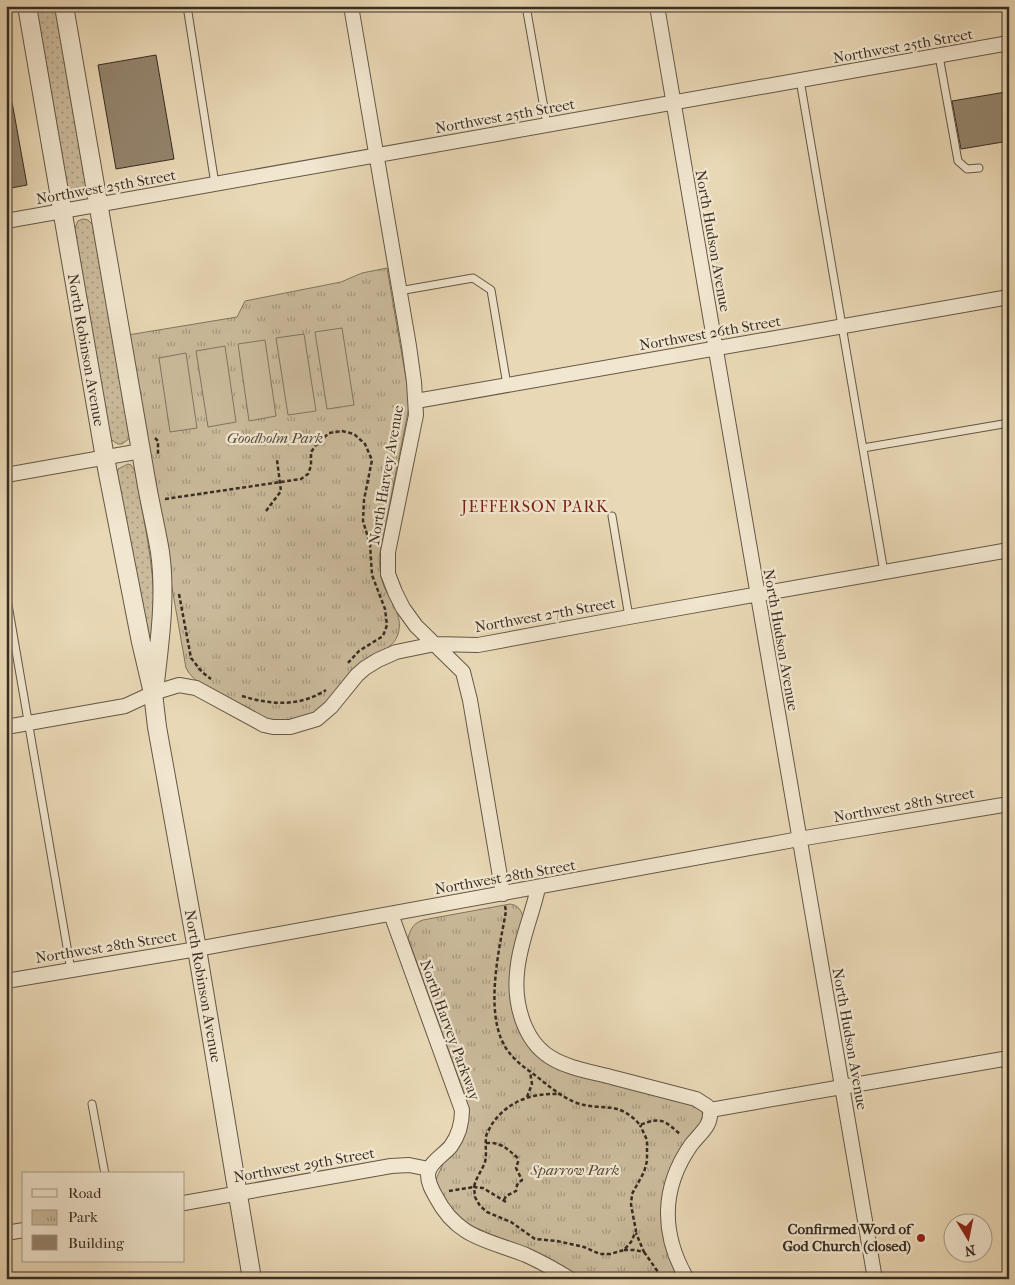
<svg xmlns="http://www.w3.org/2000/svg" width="1015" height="1285" font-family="'IM FELL French Canon',serif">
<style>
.grass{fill:url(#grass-dots);stroke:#82745f}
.park{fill:url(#park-tufts);stroke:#82745f}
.pitch{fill:#cbbb9c;stroke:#82745f}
.building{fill:#94856e;stroke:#382c22}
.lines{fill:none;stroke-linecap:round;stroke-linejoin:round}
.service-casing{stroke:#645747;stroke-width:9}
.minor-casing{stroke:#645747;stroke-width:16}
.tertiary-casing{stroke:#645747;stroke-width:20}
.path{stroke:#382c22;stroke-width:2.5;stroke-dasharray:4 2.5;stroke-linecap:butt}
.service{stroke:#f1e6cf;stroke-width:7}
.minor{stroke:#f1e6cf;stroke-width:14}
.tertiary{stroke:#f1e6cf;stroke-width:18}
.poi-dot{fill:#8f2418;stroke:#f1e6cf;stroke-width:2}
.labels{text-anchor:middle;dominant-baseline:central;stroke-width:4.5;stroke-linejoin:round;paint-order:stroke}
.street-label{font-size:15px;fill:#382c22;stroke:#f1e6cf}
.park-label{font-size:15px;font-style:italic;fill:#55493a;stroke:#f1e6cf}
.poi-label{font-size:15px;font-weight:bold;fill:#382c22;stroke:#f1e6cf;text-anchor:end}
.neighbourhood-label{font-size:16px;letter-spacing:1px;fill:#7a1f14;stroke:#f1e6cf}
</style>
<defs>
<pattern id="grass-dots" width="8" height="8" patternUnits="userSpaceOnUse" patternTransform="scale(1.25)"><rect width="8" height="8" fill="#cbbb9c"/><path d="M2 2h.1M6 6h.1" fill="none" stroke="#a6987f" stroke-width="1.8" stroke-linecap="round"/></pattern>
<pattern id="park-tufts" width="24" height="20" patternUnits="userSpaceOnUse" patternTransform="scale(1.25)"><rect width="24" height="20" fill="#cbbb9c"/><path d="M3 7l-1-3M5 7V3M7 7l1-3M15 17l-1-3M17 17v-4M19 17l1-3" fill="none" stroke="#a6987f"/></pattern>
</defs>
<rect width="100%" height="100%" fill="#e9d8b5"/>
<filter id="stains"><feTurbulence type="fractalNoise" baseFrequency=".004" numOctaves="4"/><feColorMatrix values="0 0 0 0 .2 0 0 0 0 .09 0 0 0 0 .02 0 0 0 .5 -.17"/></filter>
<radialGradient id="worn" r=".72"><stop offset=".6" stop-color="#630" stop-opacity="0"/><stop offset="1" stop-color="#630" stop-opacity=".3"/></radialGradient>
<path class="grass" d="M36,6H56L88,188L86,194L80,198H73L68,192Z
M83,219L88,220L94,226L130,438L122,444H118L110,439L74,230L78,221Z
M128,464L131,465L135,471C143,517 154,563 154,610C153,620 154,632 150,641H147L117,476L118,469Z"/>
<path class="park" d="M387,268L410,402L379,558C380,566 380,576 383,584C389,600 404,615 398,634C393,651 370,655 357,666C347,676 340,689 331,699C314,717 286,727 262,718C250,713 239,706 228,700C215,692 193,683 186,668L128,335L237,317L245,301L341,282L362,273Z
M510,904C518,905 521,910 523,917L513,964L537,1053L695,1105L702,1112L703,1120L668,1179L680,1279H580L559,1266L478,1232L453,1213L439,1192L436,1182L437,1177L468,1110L464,1093L408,938C411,928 414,923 423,920Z"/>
<path class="pitch" d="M342,328L354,405L327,409L315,332Z
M304,334L316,411L288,415L276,338Z
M265,340L276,416L249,421L238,344Z
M225,346L236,422L208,427L196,351Z
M186,353L197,428L170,432L159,358Z"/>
<path class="building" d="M156,55L174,159L116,169L98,65Z
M1006,92L1009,108V141L961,149L952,101Z
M6,102H12L27,185L6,189Z"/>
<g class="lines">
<defs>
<path id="service" d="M187,6L215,184
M526,6L547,125
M939,56L958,161L967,169L979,168
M800,80L884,572
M399,291L473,278L491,290L507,385
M863,448L1009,423
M612,516L629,617
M6,593L71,970
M92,1104L105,1174"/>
<path id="minor" d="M351,6L409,346L414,382L416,415L388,552V574L395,592L403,608L416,626L463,672L470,700L503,894
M657,6L875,1279
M6,221L1009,43
M416,401L1009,297
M6,475L141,451
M6,727L125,706L153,693L179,685L196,688L264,725L273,727H290L317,719L331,707L357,675L365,668L378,660L396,652L435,644L478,645L629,617L1009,550
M538,888C532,916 519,944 517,973C514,1002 523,1040 550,1057C569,1069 594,1072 615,1078C642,1085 669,1092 696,1099L707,1106L710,1110C712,1126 700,1133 691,1145C661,1188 661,1234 687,1279
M391,914L462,1110C462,1123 459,1135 451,1146C444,1155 428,1163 428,1175C428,1183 432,1190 436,1197C457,1238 488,1240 526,1255C541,1262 556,1270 570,1279
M6,981L197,949L799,839L1009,804
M710,1110L1009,1058
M184,1203L391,1166L409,1165L429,1169
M6,1233L24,1230"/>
<path id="tertiary" d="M27,6L105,458L141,642L153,693L157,727L197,949L252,1279
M64,6L146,480C150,504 156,528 160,552C166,595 160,640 155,682"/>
</defs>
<use href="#service" class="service-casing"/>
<use href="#minor" class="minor-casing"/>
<use href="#tertiary" class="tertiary-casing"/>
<path class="path" d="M155,438L158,441V454
M165,499L301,479L308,474L311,466V452L316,445L329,433L342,431L354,434L365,444L372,460L364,500L363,521L370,544L372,575L385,609L387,625L383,636L359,651L347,664
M266,511L281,491L277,460
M179,594L191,658L202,672L211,679
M242,696C271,705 299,707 326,690
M505,906L506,911C499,951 481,1023 512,1056C519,1064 528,1070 536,1076C549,1086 561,1097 577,1103C604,1112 617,1099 640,1125C662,1116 665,1121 681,1135
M527,1097L532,1084L530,1072
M486,1143C502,1142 507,1149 519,1159
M449,1191L474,1187C476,1177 482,1171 485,1162C487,1154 485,1146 486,1138C486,1133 490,1128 492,1124C507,1102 531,1093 557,1094
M504,1200L506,1196L516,1191L517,1185L522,1180L516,1168L519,1159
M506,1202L483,1188L474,1187L475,1197L480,1206L487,1212L511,1222L535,1239L557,1241L584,1247L600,1254H610L624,1250L631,1242L636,1231L631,1205L632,1194L644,1172L647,1161V1140L640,1125
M624,1250H634L644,1252L636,1233
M644,1252L663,1279"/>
<use href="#service" class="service"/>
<use href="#minor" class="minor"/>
<use href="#tertiary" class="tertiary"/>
</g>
<circle class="poi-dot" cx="921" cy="1238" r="5"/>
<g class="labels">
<g class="street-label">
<text transform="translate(903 46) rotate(-10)">Northwest 25th Street</text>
<text transform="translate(505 116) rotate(-10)">Northwest 25th Street</text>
<text transform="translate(106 187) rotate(-10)">Northwest 25th Street</text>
<text transform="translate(713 241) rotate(80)">North Hudson Avenue</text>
<text transform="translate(710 333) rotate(-10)">Northwest 26th Street</text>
<text transform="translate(86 350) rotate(80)">North Robinson Avenue</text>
<text transform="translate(386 475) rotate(-80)">North Harvey Avenue</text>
<text transform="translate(545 615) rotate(-10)">Northwest 27th Street</text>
<text transform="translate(781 640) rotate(80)">North Hudson Avenue</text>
<text transform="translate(904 805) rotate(-10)">Northwest 28th Street</text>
<text transform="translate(505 877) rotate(-10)">Northwest 28th Street</text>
<text transform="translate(106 947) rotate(-9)">Northwest 28th Street</text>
<text transform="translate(203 986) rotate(80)">North Robinson Avenue</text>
<text transform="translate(450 1030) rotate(70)">North Harvey Parkway</text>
<text transform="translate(850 1039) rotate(80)">North Hudson Avenue</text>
<text transform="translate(304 1165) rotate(-10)">Northwest 29th Street</text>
</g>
<g class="park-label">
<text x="275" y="438">Goodholm Park</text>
<text x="575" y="1170">Sparrow Park</text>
</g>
<g class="poi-label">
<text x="911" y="1229">Confirmed Word of<tspan x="911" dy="17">God Church (closed)</tspan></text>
</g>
<g class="neighbourhood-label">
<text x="535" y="506">JEFFERSON PARK</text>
</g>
</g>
<rect width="1015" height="1285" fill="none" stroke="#e9d8b5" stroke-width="25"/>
<rect x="8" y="8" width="1000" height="1270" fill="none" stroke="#382c22" stroke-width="2.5"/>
<rect x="12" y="12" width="990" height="1260" fill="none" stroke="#382c22"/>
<rect x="22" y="1172" width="162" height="90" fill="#f1e6cf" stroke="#a79c8a"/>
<rect x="32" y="1189" width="25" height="8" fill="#f1e6cf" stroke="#a79c8a"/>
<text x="68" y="1198" font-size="15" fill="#382c22">Road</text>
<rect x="32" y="1210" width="25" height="15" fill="url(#park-tufts)" stroke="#a79c8a"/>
<text x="68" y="1222" font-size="15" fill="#382c22">Park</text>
<rect x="32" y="1235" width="25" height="15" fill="#94856e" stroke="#a79c8a"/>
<text x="68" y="1248" font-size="15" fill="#382c22">Building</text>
<g transform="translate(968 1238) rotate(170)"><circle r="24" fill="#f1e6cf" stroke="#a79c8a"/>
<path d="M0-4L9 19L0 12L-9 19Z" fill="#8f2418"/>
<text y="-8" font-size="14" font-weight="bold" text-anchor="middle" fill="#382c22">N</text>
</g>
<rect width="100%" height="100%" filter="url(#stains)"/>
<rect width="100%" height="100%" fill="url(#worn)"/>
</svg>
